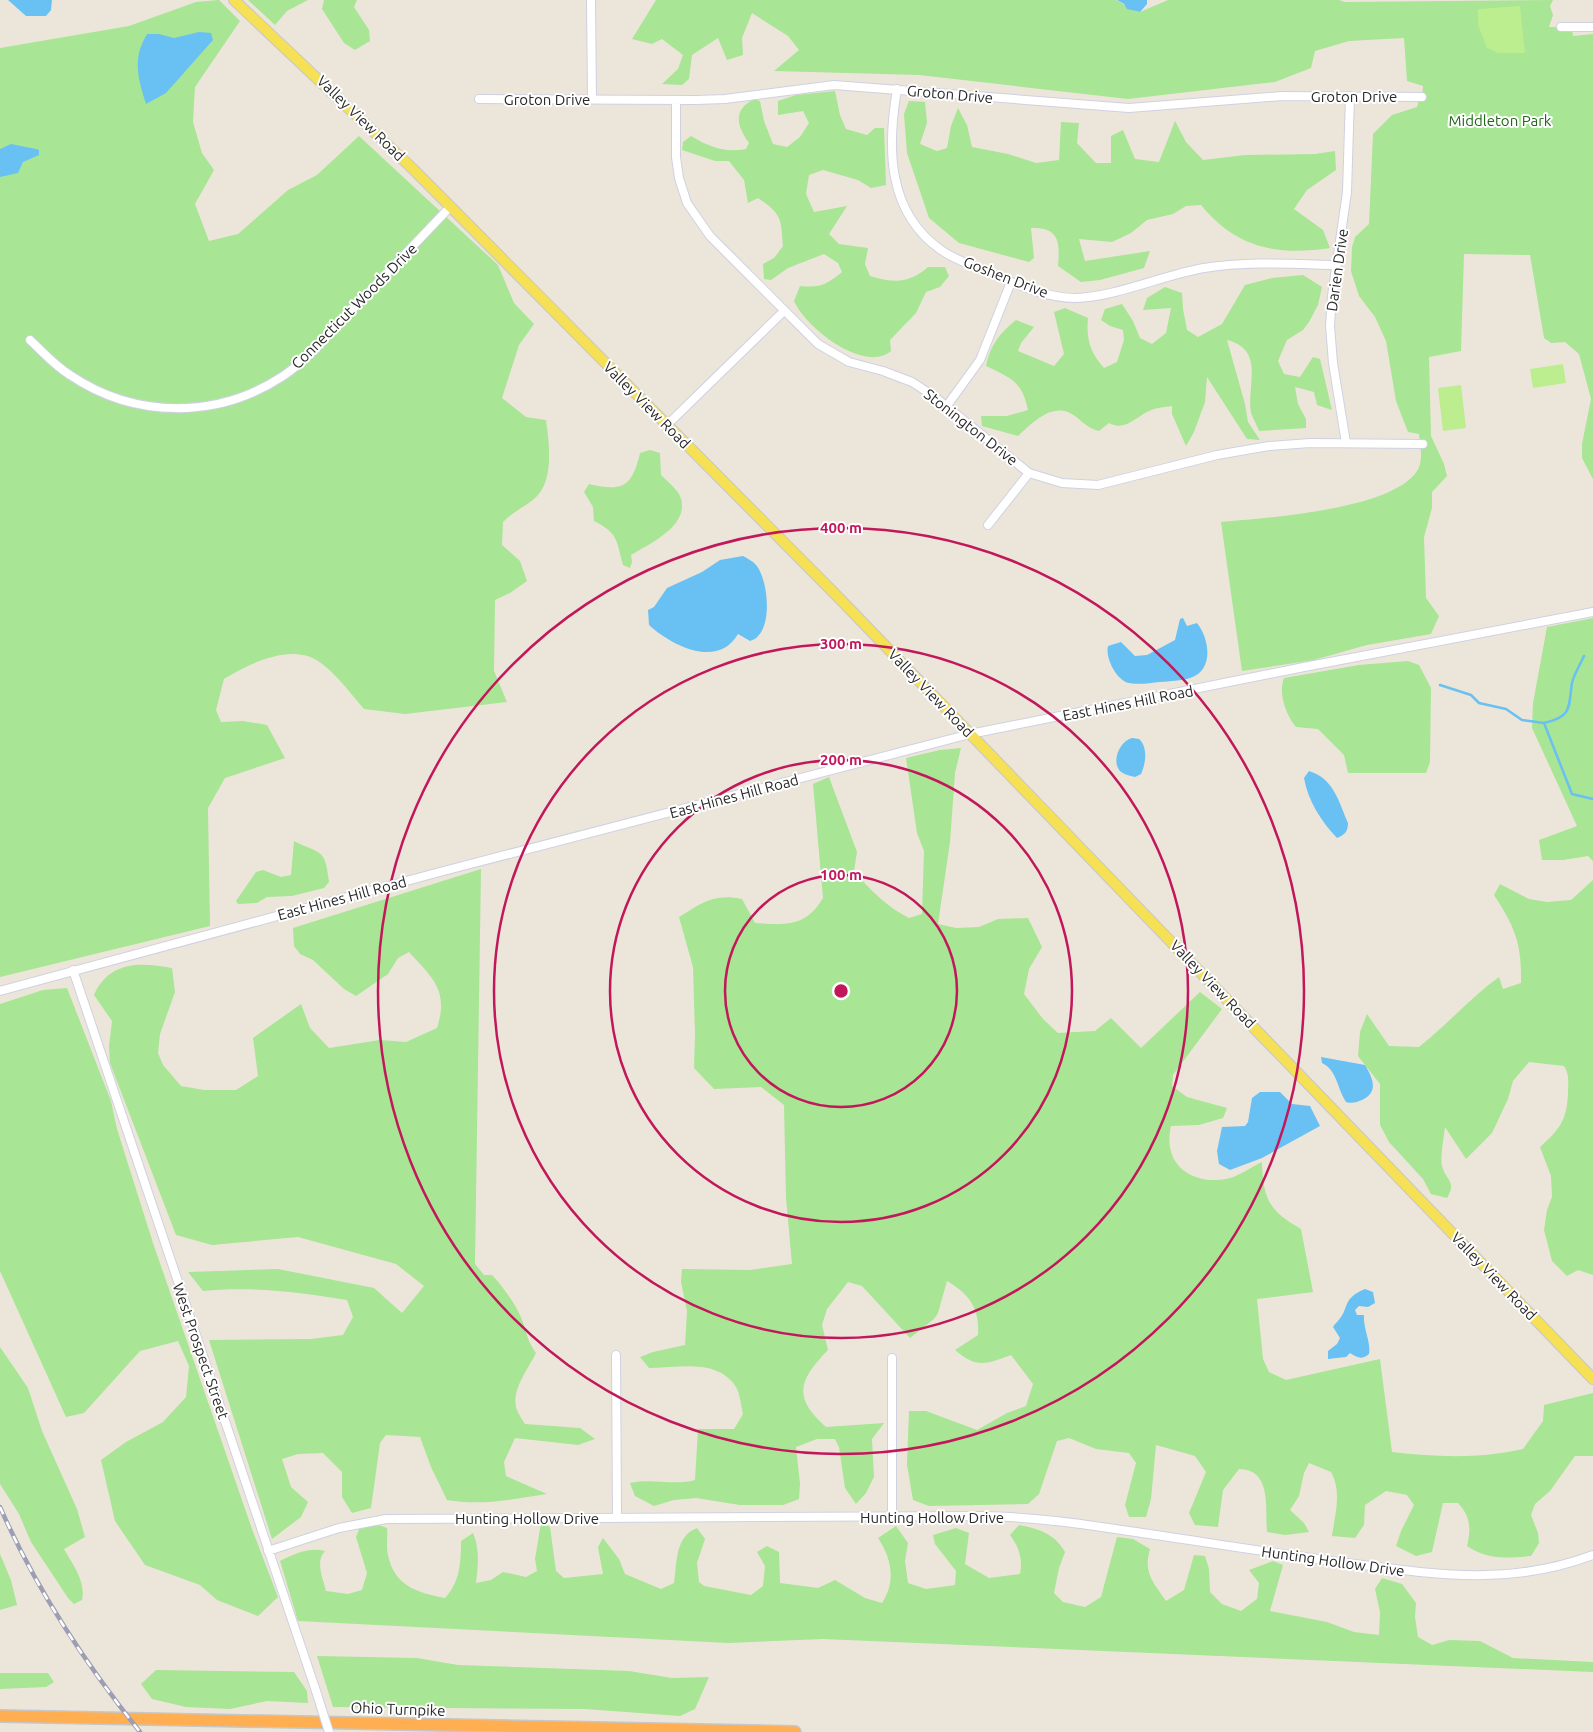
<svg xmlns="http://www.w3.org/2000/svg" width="1593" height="1732" font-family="Ubuntu,sans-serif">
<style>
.green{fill:#a8e594}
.pitch{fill:#bced8f}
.water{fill:#69c0f2}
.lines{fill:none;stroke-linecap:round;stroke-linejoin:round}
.stream{stroke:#69c0f2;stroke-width:2.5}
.minor-casing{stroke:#cfd1e3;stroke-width:10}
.major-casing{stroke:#c7c7c7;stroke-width:12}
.highway-casing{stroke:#c7c7c7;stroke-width:14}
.minor{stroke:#fff;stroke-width:8}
.major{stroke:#f5e056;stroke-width:10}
.highway{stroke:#ffae52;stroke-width:11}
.rail-casing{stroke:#9d9eb4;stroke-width:4.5}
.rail{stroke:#fff;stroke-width:2.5;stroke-dasharray:8;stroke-linecap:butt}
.minor-bridge-casing{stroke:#cfd1e3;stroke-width:10;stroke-linecap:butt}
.minor-bridge{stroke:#fff;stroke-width:8}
.ring{fill:none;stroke:#c2185b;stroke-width:2.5}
.labels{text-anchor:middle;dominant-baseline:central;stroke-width:4;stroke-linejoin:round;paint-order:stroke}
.street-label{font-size:15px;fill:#292929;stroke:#fff}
.park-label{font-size:15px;fill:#206817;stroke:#fff}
.centre{fill:#c2185b;stroke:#fff;stroke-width:2.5}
.ring-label{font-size:15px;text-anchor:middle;font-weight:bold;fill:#c2185b;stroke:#fff;stroke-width:4;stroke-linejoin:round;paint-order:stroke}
</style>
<rect width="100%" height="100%" fill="#ece6da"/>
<path class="green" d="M219,0L240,21L195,87L193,122L202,153L214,170L195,204L209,241L238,234L288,190L317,175L359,136L498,265L514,303L534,324L519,345L502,398L526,417L546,420C549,442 555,482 534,499C524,507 513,512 503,522L502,545L520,561L527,581L510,593L495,600L494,671L507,702L405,714L364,709C350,693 336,673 318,661C290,643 249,664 224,679L216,710L221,722L243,721L267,725L285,758L225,778L208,808L210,926L0,977V48L129,26L196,2Z
M248,0H308L287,11L275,25Z
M324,0H357L354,7L369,30L370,41L355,50L344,43L322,9Z
M656,0H1116C1125,4 1129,11 1140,12L1168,0H1339L1345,2L1553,0L1550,6L1553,15L1549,27H1572L1573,36L1593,34V479L1582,458V444L1591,399L1579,354L1565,342L1551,343L1544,338L1530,255L1464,254L1461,351L1429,357L1431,436L1444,464L1447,476L1432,492V508L1424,537L1426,598L1439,616L1431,634L1367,645L1314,660L1242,671L1221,522C1265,518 1392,510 1417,471C1424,460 1420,447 1419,434L1408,432L1396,401L1386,341L1375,317L1359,296L1351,271L1352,247L1355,237L1369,224L1373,134L1392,115L1417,107L1419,100L1422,101L1423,86L1407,81L1404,38L1349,41L1315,51L1311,68L1275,82L1128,99L919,75L774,71L799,50L788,36L752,13L742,38L743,55L727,60L718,38L692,55L689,79L682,85L662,84L678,69L683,55L662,39L652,44L632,39Z
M835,91L840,115L846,129L867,135L875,128H884L886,185L871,188L858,180L823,170L809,175L806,194L814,212L847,206L829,234L839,244L868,248L865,264L870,276C893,283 909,284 928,267H945L949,276L940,287L926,292L916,313L890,340L891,351C864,374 805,327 794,301L800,286C820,288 826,285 842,272L838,263L824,254L788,268L771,280L764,279L763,264L774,258L783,246C781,219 782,214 758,198L748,203L744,180L729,161H715L682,150L683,142L691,136C709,147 725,153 746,149L749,143C736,125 733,110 754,99L760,101L764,121L773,144L787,147L800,137L809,123L803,111L778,115V101L796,95Z
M909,101L925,102L927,123L920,144L937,151L947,148L951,126L958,108L967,125L972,147L1008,154L1036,163L1059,160L1061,122L1079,123L1077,143L1096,163H1111V136L1123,130L1135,159L1159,162L1175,121L1186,142L1203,160L1245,155L1315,154L1335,151L1336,170L1307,190L1294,209L1323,230L1330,248C1277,256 1236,248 1201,205L1186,206L1173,214L1147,220L1131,233L1112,242L1079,239L1085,261L1150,251L1144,268L1100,280L1081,282L1058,266C1060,243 1060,227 1031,228L1034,258L1029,262L959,243L929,218L907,153L904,114Z
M1303,275L1322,287L1318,305L1309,322L1303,330L1287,340L1278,361L1284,374L1300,377L1313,357L1320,359L1332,410L1317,405L1314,392L1295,387L1298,404L1306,419V428L1259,431C1257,425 1253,419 1251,413C1246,386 1266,350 1227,340L1245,404L1248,422L1260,440L1247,439L1207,377L1205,402L1194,432L1186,446L1172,414V406C1165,407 1155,408 1149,411C1137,416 1125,432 1109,423L1099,431C1085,427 1083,421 1072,414C1052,402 1032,423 1018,436L982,426L981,416H1007L1028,410C1022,381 1011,378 986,366C990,345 1000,333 1016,320L1034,327L1021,343L1018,351L1054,366L1064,354L1054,312L1065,308L1088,318C1086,339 1090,352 1104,368L1117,362L1124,340L1123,330L1110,326L1101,320L1105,309L1122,304L1133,321L1140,338L1152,344L1166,333L1171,308L1143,310L1147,298L1165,287L1182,293L1183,309L1187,330L1198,337L1222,324L1245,285L1272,278Z
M650,450L660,453L661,475C667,481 676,488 680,496C692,525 649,544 631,555L632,562L630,568L623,565C616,540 619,534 594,521L593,507L584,492L589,484C623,492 632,487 640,453Z
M1593,618V861L1588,856L1563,860H1542L1539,840L1577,826L1532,728L1533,703L1547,627Z
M1408,661L1419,665L1431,688L1430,762L1426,773H1348L1344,755L1318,729L1296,727C1286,715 1278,694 1284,678L1359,665Z
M961,748L955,773L950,842L938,924L956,928L979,927L998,919L1028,918L1042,947L1029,969L1024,994L1043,1019L1058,1033L1095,1031L1111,1018L1141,1048L1200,992L1222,1009L1173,1075L1172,1086L1187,1097L1227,1108L1223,1118L1199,1125L1171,1126C1162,1164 1191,1185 1226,1179C1238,1177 1251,1167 1262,1162C1263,1199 1269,1211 1301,1229L1313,1292L1257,1299L1263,1359L1269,1372L1286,1380L1380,1359L1392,1452C1437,1457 1479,1459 1523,1449L1543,1421L1544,1405L1593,1393V1456H1575L1550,1491L1535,1504L1531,1515L1538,1533L1539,1543L1531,1556C1507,1558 1487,1560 1467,1546C1471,1529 1471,1517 1458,1503H1443L1432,1552L1416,1556L1396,1546L1401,1531L1414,1505L1407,1495L1386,1491L1365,1505L1364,1525L1355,1538L1332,1536C1335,1515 1342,1491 1331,1472L1309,1463L1304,1473L1299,1496L1290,1510L1304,1523L1309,1532L1285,1535L1267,1532C1265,1508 1272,1469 1239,1469L1223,1490L1218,1527L1195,1525L1189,1513L1206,1472L1195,1456L1156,1445L1151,1499L1146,1517H1129L1125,1505L1136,1463L1129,1453L1096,1449L1069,1438L1057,1441L1039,1494L1028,1504L929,1506L913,1500L907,1465L909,1411H926L977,1430L1007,1413L1026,1406L1033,1384L1011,1355C986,1364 977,1369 955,1350L978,1335C980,1308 969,1294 947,1281L938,1313L934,1319L910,1338L862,1286L848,1282L827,1309L822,1325L828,1350C799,1380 792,1397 826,1427L884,1423L872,1439L874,1477L866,1493L856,1504L845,1488L839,1447L835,1439H817L796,1447L800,1484L799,1499L783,1505H740L696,1498L674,1500L654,1506L635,1496L630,1483C652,1478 674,1486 695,1480L698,1429H734L743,1414C741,1406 740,1394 736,1387C717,1358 679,1368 649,1368L640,1357L653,1352L685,1345L687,1311L681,1282L682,1269L750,1270L792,1264L786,1198L784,1105L761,1087L714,1089L694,1068L695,1034L693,967L679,917C702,903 714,893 742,899L755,923C786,925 806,927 823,898L813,784L829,777L857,852L854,871C870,890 887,907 909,918L922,914L924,851L917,833L906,758L940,750Z
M294,841C322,855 325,848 329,882L324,888L292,896L267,897L257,903L238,904L236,901L256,872L263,870L281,877L291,875Z
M481,869L475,1264L484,1275H492C504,1288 518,1307 524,1325C527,1336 529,1343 536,1353C529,1368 512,1388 516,1407C517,1412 522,1419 525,1424L580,1428L595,1439L578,1445L515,1438L504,1462L506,1476L547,1494C514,1499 481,1506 447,1500L431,1467L420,1437L386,1435L380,1443L371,1508L352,1513L342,1497V1472L323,1453L298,1454L282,1459L291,1487L308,1502L301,1517L272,1539L209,1340L311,1339L343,1335L353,1317L347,1300C300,1292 250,1286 203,1291L188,1272L278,1269L374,1288L402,1313L424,1286L396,1264L298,1237L212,1245L176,1235L110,1063L109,1046L112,1021L94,995C109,961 140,962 172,968L175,992L160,1034L158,1053L163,1065L181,1086L204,1090H236L258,1076L253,1038L301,1004L310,1028L329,1048L380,1040L406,1042L437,1028C449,991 433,978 409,952L398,958L388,974L356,996L344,989L313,960L300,954L294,946L293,928Z
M1593,880V1275L1578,1270L1567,1276L1552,1261L1544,1230L1547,1210L1552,1197L1551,1176L1540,1147C1560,1129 1567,1120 1568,1093C1568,1082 1570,1076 1564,1066L1529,1062L1513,1081L1508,1099L1492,1133L1466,1159L1445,1127C1444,1136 1440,1158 1442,1166C1446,1181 1457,1181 1447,1198L1431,1194L1423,1179L1389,1142L1380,1125V1084L1358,1056L1360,1032L1367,1014L1389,1046L1419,1047C1447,1025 1470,998 1499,977L1503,989L1521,983C1522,944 1515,927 1494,895L1500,884L1529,899L1547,902L1571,900Z
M67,988L111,1101L117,1129L153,1243L252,1529L278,1597L258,1616L217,1600L200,1585L145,1565L115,1521L101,1460L126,1442L163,1422L186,1397L189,1366L178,1341L140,1351L84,1413L66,1417L0,1271V1004L43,990Z
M0,1347L28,1388L42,1431L77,1509L85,1537L64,1549C73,1565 86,1581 82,1600L74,1604L68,1598L31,1542L19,1514L0,1484Z
M373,1523L387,1528C388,1536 386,1547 388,1555C394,1586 418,1593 445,1598C460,1582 461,1562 461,1541L473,1533C480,1549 478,1566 476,1583L491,1580L503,1572L526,1577L537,1571L535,1559L541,1523L550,1527L556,1571L564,1578L603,1574L598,1547L603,1538L619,1559L625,1574L661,1589L674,1583C677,1563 675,1536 697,1528L705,1539L697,1563L699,1582L704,1586L751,1595L763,1586L765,1566L757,1552L767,1546L779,1552L780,1583L818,1588L835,1580L865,1598L882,1603C896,1582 892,1559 878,1538L896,1526L908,1543L905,1561L908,1583L926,1589L955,1585L956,1571L935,1544L933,1535L956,1528L969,1533L965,1564L989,1578L1020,1574C1023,1559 1019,1547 1010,1535L1019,1525C1039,1529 1054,1533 1065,1552L1059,1568L1054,1593L1063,1602L1085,1607L1101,1597L1117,1537L1133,1539L1150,1549C1143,1573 1153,1582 1166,1601L1184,1590L1194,1555L1205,1556L1209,1569L1210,1592L1222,1604L1241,1611L1257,1599L1259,1583L1249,1570L1273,1561L1283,1565L1270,1611L1327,1622L1354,1632L1379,1635L1380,1612L1375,1589L1382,1578L1402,1584L1416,1603L1415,1617L1418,1637L1432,1645L1449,1640L1480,1641L1513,1658L1593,1662V1672L823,1639L728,1643L298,1621L280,1561C295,1554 308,1547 325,1551C315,1561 323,1579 326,1591L348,1594L362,1590L367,1573L356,1537L360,1527Z
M0,1554L11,1580L17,1605L0,1610Z
M317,1656L417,1658L458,1665L629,1671L672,1678L709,1677L695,1709L680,1716L585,1709L333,1707Z
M156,1670L294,1672L307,1691L308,1703L267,1701L230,1709L186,1707L152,1699L141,1684Z
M0,1673H48L54,1682L46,1687L0,1689Z"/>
<path class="pitch" d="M1520,6L1525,53H1498L1487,48L1478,25V9Z
M1563,364L1566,383L1533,388L1530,369Z
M1461,385L1466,428L1443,431L1438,388Z"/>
<path class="water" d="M8,0H52L51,10L46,16H26Z
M1117,0H1147V4L1140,12L1127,9L1124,4Z
M199,32L211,33L213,40L166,93L146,104C138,78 132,59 147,34H159L174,38Z
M11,144L36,149L39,150V155L23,162L18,173L0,177V149Z
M743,556C748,559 753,561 756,565C769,580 774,635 750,641L738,634C718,669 672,646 649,625L648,610L654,607L667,588L702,572L720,560Z
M1183,618L1187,626L1197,623C1209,638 1215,670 1190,678C1181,681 1170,681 1160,682C1150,683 1139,685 1129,683C1116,680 1105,657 1108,646L1121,642L1135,656L1147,655L1175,640L1180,619Z
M1132,738L1139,739C1148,747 1146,763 1141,774L1135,777C1130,776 1123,774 1120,771C1111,761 1120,741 1132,738Z
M1309,771C1334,779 1338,800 1348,823C1348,831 1345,835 1337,838C1321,821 1308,801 1304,778Z
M1321,1057L1365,1065C1373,1078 1379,1092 1362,1100C1357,1102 1352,1104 1346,1102C1337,1088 1337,1070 1322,1063Z
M1260,1092H1280L1292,1104L1310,1106L1320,1126L1262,1158L1230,1170L1219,1164L1217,1151L1222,1127L1245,1126L1248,1122L1252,1098Z
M1365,1289L1373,1292L1375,1303L1368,1307L1359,1306L1355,1310L1357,1315H1364C1363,1329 1371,1341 1369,1354C1362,1360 1358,1358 1350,1353L1346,1357L1328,1359V1351L1337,1344L1340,1338L1333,1327C1334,1325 1336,1323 1338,1321C1350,1308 1341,1299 1365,1289Z"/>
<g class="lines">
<path class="stream" d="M1440,685L1471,695L1479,703L1506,709L1522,720L1544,723L1572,794L1593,799
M1544,723C1573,716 1568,708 1572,683C1574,674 1580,665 1584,656"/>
<defs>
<path id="minor" d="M591,0L592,99
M1561,27H1593
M897,89C887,148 887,212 941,250C958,262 980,268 999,277C1023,287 1049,298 1075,298C1116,297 1163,275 1204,268C1248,261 1293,264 1337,265
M479,99L696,100L725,99L834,85L1129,108L1282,96L1422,97
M676,100V157L679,178L687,203L710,236L818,344L849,362L883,371L912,382L935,397L1029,473L1062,483L1098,485L1217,455L1269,446L1310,443L1423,444
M30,340C43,352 55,366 70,375C135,419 218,419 283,376C308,359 328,335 349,313C383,277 417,242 451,206
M946,407L980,360L1011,282
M667,425L783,312
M1346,443L1333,363L1330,326L1332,296L1347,192L1350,96
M988,525L1029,473
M73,970L316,1691
M0,991L436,873L970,734L1304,667L1593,612
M616,1355L617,1518
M892,1358V1517
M268,1551L339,1528L386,1519L984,1516C1038,1517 1089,1525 1142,1533C1210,1543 1279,1554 1347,1563C1433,1574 1508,1587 1593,1555"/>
<path id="major" d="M234,0L414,170L840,599L1593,1379"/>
<path id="highway" d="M0,1716L795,1732"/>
</defs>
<use href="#minor" class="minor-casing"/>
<use href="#major" class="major-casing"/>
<use href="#highway" class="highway-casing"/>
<use href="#minor" class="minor"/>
<use href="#major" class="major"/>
<use href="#highway" class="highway"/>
<defs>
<path id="rail" d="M0,1507C36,1589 84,1662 140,1732"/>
</defs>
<use href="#rail" class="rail-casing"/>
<use href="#rail" class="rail"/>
<defs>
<path id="minor-bridge" d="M316,1691L329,1732"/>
</defs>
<use href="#minor-bridge" class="minor-bridge-casing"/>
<use href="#minor-bridge" class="minor-bridge"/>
</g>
<g class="ring">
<circle cx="841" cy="991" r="116"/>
<circle cx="841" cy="991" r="231"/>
<circle cx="841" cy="991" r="347"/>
<circle cx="841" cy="991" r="463"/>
</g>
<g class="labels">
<g class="street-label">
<text transform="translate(950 94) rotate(5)">Groton Drive</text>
<text x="1354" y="96">Groton Drive</text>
<text x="547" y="99">Groton Drive</text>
<text transform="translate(361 118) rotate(44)">Valley View Road</text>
<text transform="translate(1337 270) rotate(-82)">Darien Drive</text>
<text transform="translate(1006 277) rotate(21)">Goshen Drive</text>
<text transform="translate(354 306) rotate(-45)">Connecticut Woods Drive</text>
<text transform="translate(647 405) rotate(45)">Valley View Road</text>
<text transform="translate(971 427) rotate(38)">Stonington Drive</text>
<text transform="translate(931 693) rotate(46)">Valley View Road</text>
<text transform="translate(1128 703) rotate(-11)">East Hines Hill Road</text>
<text transform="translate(734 796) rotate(-15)">East Hines Hill Road</text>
<text transform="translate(342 898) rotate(-15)">East Hines Hill Road</text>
<text transform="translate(1213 984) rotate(46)">Valley View Road</text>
<text transform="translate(1494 1276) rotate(46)">Valley View Road</text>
<text transform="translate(201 1351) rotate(71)">West Prospect Street</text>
<text x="932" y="1517">Hunting Hollow Drive</text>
<text x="527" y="1518">Hunting Hollow Drive</text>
<text transform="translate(1333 1561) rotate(8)">Hunting Hollow Drive</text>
<text transform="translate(398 1709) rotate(2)">Ohio Turnpike</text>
</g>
<g class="park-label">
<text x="1500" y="120">Middleton Park</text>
</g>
</g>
<circle cx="841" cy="991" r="8" class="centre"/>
<g class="ring-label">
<text x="841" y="533">400 m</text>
<text x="841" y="649">300 m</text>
<text x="841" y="765">200 m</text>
<text x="841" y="880">100 m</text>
</g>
</svg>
